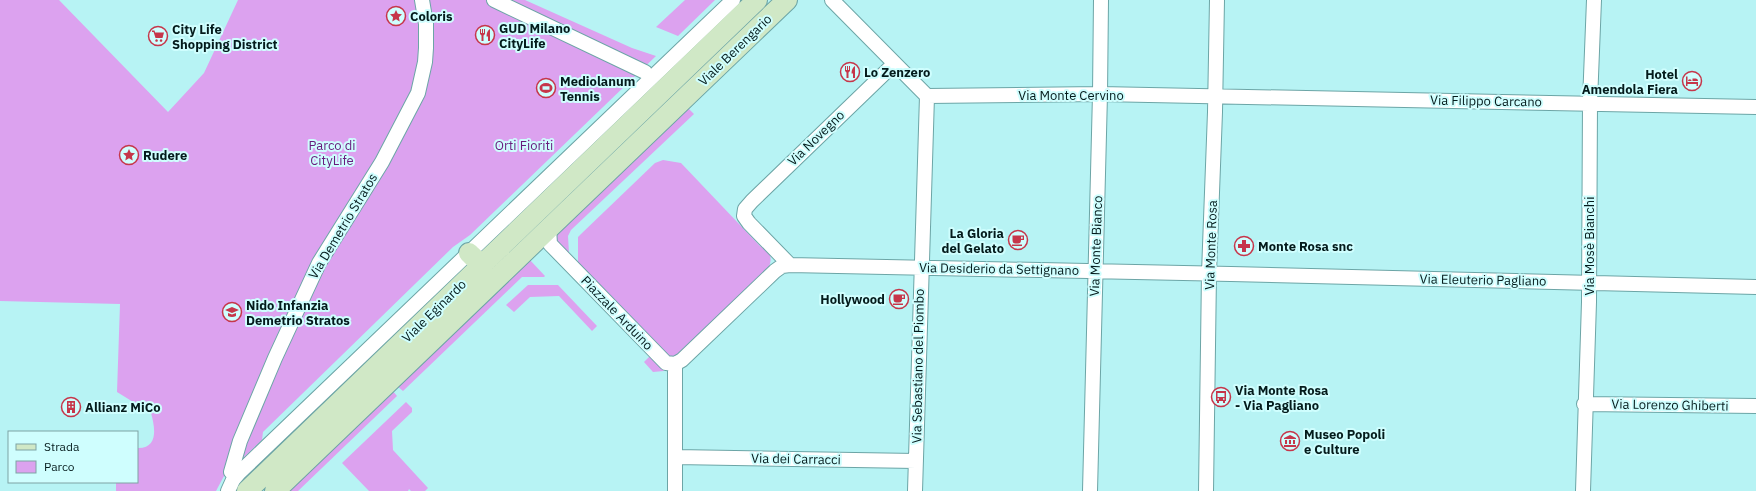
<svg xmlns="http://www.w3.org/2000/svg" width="1756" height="491" font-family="'IBM Plex Sans',sans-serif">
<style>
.green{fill:#dca2ef}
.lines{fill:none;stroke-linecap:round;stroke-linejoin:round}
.street-casing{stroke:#6ca5a6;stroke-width:16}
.secondary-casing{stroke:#6ca5a6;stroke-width:22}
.street{stroke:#fff;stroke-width:14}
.secondary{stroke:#d0e8c6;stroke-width:20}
.labels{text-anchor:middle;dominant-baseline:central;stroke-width:4;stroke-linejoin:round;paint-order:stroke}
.poi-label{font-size:13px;font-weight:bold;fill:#041b1c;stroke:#cffefe;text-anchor:start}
.street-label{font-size:13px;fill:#041b1c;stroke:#cffefe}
.park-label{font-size:13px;fill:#681c7d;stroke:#cffefe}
</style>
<rect width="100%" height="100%" fill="#b7f3f4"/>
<path class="green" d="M0,0H59L168,112L204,73L238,0H525L632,48L656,56L470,235L453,247L263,432L262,440L224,476L216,491H116V482H137V448C159,449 155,427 151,413L117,392L120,304L0,301Z
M685,0H715L678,36L656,27Z
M687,107L694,114L571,230L568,236L569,253L553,239L554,234Z
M663,160L681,163L760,246C775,251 772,265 764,275H760L688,345L687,349L673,357H668L578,263V237L581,234L655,163Z
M469,259L470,266L235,491L236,486Z
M529,259L545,276L544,277H522L403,391L397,386Z
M528,285H558L597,326L592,331L559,296L530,297L514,312L506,305Z
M652,354L662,366L664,371L653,372L644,362Z
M392,390L397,396L298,491H287Z
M406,402L412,408V412L392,431L393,450L428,488L425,491H411L409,489L408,491H369L342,463Z"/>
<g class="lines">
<defs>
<path id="street" d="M494,0L645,72
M832,0L927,96
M927,96L1100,94L1756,107
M549,228L550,244L666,363L675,364L682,360L775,271L782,266L790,265L1231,274L1756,287
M790,265L749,223L744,216L745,209L752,201L894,64
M675,364V491
M1584,404L1756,406
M676,457L916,461
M231,472L240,441L275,358L319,263L382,162L418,93L425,62L426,48V24L422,0
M228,491L233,480L239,473L733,0
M915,491L927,96
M1090,491L1100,94L1101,0
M1206,491L1209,273L1215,112L1217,0
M1583,491L1589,302L1590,102L1594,0"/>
<path id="secondary" d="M469,253C476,260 486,267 482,278
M247,491L757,0
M275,491L787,0"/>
</defs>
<use href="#street" class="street-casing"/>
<use href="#secondary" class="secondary-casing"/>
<use href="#street" class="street"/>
<use href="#secondary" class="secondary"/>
</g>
<defs>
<symbol id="sight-ring" viewBox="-11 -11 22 22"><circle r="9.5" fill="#cffefe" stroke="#c6364a" stroke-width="1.5"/><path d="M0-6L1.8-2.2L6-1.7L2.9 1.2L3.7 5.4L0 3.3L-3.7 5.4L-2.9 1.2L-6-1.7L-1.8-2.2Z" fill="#c6364a"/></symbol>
<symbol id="restaurant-ring" viewBox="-11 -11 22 22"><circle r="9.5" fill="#cffefe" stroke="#c6364a" stroke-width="1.5"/><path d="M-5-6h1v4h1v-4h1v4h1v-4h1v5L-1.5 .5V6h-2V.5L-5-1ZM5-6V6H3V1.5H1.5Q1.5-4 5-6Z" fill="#c6364a"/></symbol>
<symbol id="supermarket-ring" viewBox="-11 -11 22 22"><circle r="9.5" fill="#cffefe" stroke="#c6364a" stroke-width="1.5"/><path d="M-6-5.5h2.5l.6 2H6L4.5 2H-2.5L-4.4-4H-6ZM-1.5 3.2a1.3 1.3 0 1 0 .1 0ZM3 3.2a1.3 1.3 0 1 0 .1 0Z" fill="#c6364a"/></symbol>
<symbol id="hotel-ring" viewBox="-11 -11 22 22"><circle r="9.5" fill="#cffefe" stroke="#c6364a" stroke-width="1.5"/><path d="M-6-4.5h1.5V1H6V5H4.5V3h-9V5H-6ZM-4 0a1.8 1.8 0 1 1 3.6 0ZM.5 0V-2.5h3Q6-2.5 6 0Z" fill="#c6364a"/></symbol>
<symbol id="stadium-ring" viewBox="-11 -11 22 22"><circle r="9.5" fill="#cffefe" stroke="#c6364a" stroke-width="1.5"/><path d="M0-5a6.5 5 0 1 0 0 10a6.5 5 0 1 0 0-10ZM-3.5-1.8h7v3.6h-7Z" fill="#c6364a"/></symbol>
<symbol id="cafe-ring" viewBox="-11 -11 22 22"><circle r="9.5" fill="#cffefe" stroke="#c6364a" stroke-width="1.5"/><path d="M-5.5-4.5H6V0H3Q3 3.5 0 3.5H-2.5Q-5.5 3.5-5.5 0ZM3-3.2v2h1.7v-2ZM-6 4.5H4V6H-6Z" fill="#c6364a"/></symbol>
<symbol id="pharmacy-ring" viewBox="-11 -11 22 22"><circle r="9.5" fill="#cffefe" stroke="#c6364a" stroke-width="1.5"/><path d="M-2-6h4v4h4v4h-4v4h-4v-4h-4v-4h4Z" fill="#c6364a"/></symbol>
<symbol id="school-ring" viewBox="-11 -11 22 22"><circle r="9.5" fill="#cffefe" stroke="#c6364a" stroke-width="1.5"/><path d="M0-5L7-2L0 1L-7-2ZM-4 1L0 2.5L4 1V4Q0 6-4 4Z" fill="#c6364a"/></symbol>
<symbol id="bus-ring" viewBox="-11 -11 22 22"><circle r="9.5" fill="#cffefe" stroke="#c6364a" stroke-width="1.5"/><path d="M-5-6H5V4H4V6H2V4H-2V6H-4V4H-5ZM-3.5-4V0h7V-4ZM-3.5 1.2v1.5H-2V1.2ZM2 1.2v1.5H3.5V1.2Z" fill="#c6364a"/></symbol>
<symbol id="building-ring" viewBox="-11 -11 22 22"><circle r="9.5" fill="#cffefe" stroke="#c6364a" stroke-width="1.5"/><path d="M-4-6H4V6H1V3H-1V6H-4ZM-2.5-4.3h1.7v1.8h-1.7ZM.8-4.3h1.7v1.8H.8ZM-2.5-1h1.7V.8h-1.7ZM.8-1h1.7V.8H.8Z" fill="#c6364a"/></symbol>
<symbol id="museum-ring" viewBox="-11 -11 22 22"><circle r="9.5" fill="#cffefe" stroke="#c6364a" stroke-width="1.5"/><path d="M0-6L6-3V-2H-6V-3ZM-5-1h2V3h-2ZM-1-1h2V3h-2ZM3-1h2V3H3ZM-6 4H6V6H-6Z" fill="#c6364a"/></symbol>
</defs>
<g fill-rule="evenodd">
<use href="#sight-ring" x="385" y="5" width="22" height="22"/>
<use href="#restaurant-ring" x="474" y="24" width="22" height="22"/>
<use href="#supermarket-ring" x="147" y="25" width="22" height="22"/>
<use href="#restaurant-ring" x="839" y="61" width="22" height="22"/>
<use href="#hotel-ring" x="1681" y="70" width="22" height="22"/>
<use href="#stadium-ring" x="535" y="77" width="22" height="22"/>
<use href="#sight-ring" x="118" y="144" width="22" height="22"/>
<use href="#cafe-ring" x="1007" y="229" width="22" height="22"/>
<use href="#pharmacy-ring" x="1233" y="235" width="22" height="22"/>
<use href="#cafe-ring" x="888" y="288" width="22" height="22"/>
<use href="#school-ring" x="221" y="301" width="22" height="22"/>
<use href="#bus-ring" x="1210" y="386" width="22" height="22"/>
<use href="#building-ring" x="60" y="396" width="22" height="22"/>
<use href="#museum-ring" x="1279" y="430" width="22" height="22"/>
</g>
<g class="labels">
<g class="poi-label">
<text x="410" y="16">Coloris</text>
<text x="499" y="28">GUD Milano<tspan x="499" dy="15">CityLife</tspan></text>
<text x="172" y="29">City Life<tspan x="172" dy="15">Shopping District</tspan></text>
<text x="864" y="72">Lo Zenzero</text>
<text x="1678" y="74" text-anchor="end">Hotel<tspan x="1678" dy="15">Amendola Fiera</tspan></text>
<text x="560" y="81">Mediolanum<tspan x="560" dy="15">Tennis</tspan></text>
<text x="143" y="155">Rudere</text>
<text x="1004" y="233" text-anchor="end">La Gloria<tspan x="1004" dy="15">del Gelato</tspan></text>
<text x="1258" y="246">Monte Rosa snc</text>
<text x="885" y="299" text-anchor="end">Hollywood</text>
<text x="246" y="305">Nido Infanzia<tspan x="246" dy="15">Demetrio Stratos</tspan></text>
<text x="1235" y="390">Via Monte Rosa<tspan x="1235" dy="15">- Via Pagliano</tspan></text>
<text x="85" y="407">Allianz MiCo</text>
<text x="1304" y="434">Museo Popoli<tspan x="1304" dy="15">e Culture</tspan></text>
</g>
<g class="street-label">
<text transform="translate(735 50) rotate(-44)">Viale Berengario</text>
<text x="1071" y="95">Via Monte Cervino</text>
<text transform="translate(1486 101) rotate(1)">Via Filippo Carcano</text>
<text transform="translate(816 138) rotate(-44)">Via Novegno</text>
<text transform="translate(343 226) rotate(-59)">Via Demetrio Stratos</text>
<text transform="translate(1211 245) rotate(-88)">Via Monte Rosa</text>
<text transform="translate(1096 246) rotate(-88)">Via Monte Bianco</text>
<text transform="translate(1589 246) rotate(-90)">Via Mosè Bianchi</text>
<text transform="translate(999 269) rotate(1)">Via Desiderio da Settignano</text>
<text transform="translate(1483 280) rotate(1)">Via Eleuterio Pagliano</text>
<text transform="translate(434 311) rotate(-44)">Viale Eginardo</text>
<text transform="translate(617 313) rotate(46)">Piazzale Arduino</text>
<text transform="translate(918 366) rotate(-89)">Via Sebastiano del Piombo</text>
<text transform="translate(1670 405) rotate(1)">Via Lorenzo Ghiberti</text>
<text transform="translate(796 459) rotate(1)">Via dei Carracci</text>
</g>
<g class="park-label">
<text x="332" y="145">Parco di<tspan x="332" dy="15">CityLife</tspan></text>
<text x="524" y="145">Orti Fioriti</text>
</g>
</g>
<rect x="8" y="431" width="130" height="52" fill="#cffefe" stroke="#7ea3a4"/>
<rect x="16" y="444" width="20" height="6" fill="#d0e8c6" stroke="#7ea3a4"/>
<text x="44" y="451" font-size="12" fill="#041b1c">Strada</text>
<rect x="16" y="461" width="20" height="12" fill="#dca2ef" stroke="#7ea3a4"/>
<text x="44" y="471" font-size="12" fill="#041b1c">Parco</text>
</svg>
